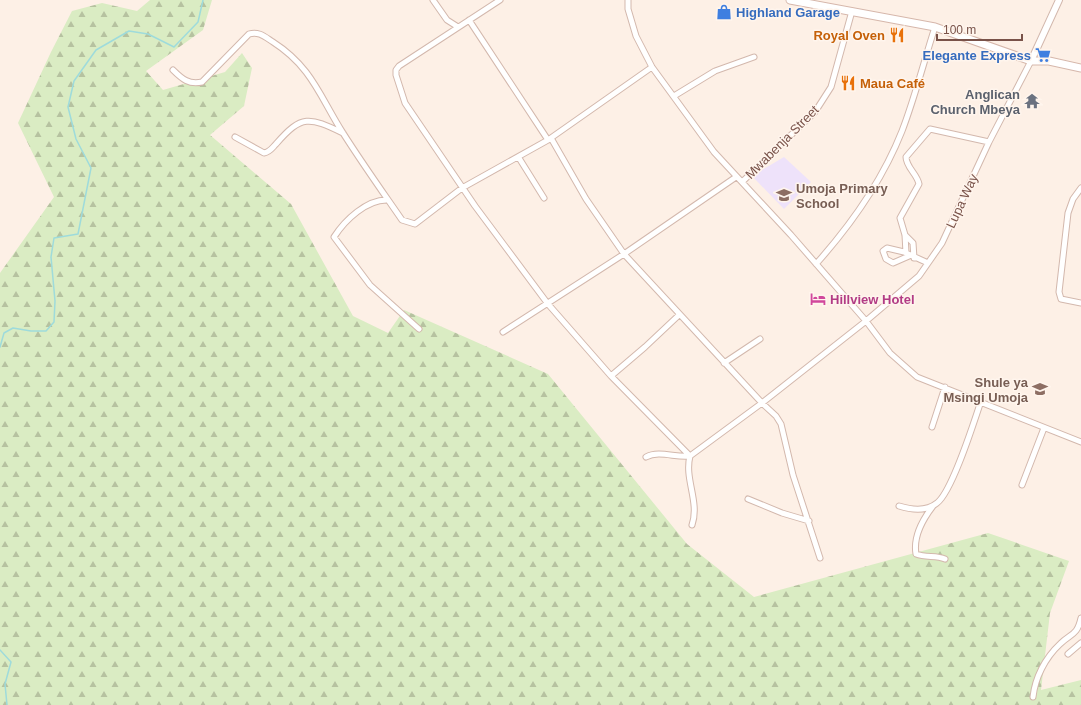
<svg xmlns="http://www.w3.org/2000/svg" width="1081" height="705" font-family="Arial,sans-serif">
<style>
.education{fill:#eee2fa}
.forest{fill:url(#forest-firs)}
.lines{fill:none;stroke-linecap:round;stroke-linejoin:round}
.stream{stroke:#9edbdb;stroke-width:1.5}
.minor-casing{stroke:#d3b8ad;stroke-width:7}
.tertiary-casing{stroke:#d3b8ad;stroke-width:8}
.secondary-casing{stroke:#d6b7ab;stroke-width:9}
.minor{stroke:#fff;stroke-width:5}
.tertiary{stroke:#fff;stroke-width:6}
.secondary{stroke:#fff;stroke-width:7}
.labels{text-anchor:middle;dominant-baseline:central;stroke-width:3;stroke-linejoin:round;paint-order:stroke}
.shop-label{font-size:13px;font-weight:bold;fill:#366cbe;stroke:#fff5ed;text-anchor:start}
.food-label{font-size:13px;font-weight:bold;fill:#c56008;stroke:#fff5ed;text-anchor:end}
.worship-label{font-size:13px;font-weight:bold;fill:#5b616d;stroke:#fff5ed;text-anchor:end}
.street-label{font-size:13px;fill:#795249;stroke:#fff5ed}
.education-label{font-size:13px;font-weight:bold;fill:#785e54;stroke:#fff5ed;text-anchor:start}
.hotel-label{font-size:13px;font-weight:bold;fill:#b23c85;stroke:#fff5ed;text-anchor:start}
</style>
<defs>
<pattern id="forest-firs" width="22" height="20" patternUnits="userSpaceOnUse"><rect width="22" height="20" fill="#daecc3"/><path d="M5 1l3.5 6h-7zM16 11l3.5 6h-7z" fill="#b6c2a0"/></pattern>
</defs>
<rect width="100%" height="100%" fill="#fdf0e6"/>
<path class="education" d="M784,157L811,182L784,209L752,176Z"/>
<path class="forest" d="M150,0H212L203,30L146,71L163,90L225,72L242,53L252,68L244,106L210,135L291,204L353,316L388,333L404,310L548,374L687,544L754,597L988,533L1069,561L1050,613L1041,690L1081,680V705H0V273L54,197L18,123L51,52L72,11L102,3L137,11Z"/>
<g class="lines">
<path class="stream" d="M0,347L4,333L13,328L31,331H46L54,322L55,301L51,257L54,238L78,234L91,168L76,139L68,107L74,81L96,50L129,31L148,34L174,47L198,22L203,0
M0,650L11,662L5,684L7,705"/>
<defs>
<path id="minor" d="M433,0L447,20L458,27
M500,0L399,66L396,70V75L405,103L475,206L548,304L611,376L690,456C684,479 700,502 692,525
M628,0V9L636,36L652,67L714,152L791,235L866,321L890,353L917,377L1081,442
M469,20L548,140
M173,70C182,79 189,85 202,82L249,34C259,31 265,37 273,42C312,67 320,97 343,133C362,163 382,191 402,220L415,224L462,188L548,140L652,67
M674,96L715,71L754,57
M235,137L264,153C270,152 272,148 276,144C302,114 309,117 343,133
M551,138L586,199L624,254L762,403L776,416L781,424L793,475L820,558
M519,158L544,198
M742,182L815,112L831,87L852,11
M1081,188L1073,199L1068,213L1059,292L1061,299L1081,303
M388,200C367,199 345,220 334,237L370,285L419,329
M905,235L913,243L914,258
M906,253L905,235L900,218L919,184C917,174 906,167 906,157L930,129L989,142
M909,256L893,263L886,259L883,251L887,248L904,252L928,263
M816,264C850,226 883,179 902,131C915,97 924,61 935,27
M503,332L624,254L736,177
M724,363L760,339
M611,376L645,347L679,315
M932,427L945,387
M646,457C659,450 676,458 690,456L762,403L866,321L919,276L942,243L989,142L1031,61
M1022,485L1044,428
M748,499L782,513L809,521
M899,506C912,510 926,512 937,503C952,492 974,422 981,401
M933,506C923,519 913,537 916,554C926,558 936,555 945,559
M1068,654L1081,643
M1033,697C1035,678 1045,658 1060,644C1071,633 1077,636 1081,618"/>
<path id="tertiary" d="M1031,61L1059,0"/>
<path id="secondary" d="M790,0L935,27L1031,61H1049L1081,68"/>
</defs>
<use href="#minor" class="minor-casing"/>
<use href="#tertiary" class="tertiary-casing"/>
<use href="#secondary" class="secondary-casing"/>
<use href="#minor" class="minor"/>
<use href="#tertiary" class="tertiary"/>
<use href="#secondary" class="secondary"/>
</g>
<defs>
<symbol id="shop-bare" viewBox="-9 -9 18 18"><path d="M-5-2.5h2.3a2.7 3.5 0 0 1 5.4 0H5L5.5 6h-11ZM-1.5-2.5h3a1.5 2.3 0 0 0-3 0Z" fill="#3f7fe0" stroke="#fff5ed" stroke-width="2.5" paint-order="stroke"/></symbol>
<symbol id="restaurant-bare" viewBox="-9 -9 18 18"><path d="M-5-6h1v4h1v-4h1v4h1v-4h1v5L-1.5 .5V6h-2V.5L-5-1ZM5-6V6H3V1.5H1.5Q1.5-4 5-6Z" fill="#e8710a" stroke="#fff5ed" stroke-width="2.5" paint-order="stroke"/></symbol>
<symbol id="supermarket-bare" viewBox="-9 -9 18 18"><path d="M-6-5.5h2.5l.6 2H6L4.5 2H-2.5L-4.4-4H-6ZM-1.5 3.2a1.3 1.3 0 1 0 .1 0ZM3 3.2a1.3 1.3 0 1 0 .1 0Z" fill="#3f7fe0" stroke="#fff5ed" stroke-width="2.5" paint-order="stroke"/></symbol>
<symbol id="temple-bare" viewBox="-9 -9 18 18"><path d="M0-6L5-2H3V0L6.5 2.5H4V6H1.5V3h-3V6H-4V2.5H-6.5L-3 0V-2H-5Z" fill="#6b7280" stroke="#fff5ed" stroke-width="2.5" paint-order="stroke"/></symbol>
<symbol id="school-bare" viewBox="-9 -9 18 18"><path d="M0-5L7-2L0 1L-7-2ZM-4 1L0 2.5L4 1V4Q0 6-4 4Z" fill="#8d6e63" stroke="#fff5ed" stroke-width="2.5" paint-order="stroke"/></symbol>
<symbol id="hotel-bare" viewBox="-9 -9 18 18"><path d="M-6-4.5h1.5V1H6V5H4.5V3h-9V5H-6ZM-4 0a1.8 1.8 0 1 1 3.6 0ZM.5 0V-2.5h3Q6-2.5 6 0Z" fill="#d1479c" stroke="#fff5ed" stroke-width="2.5" paint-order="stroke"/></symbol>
</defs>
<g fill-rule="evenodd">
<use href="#shop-bare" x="713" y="1" width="22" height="22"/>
<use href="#restaurant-bare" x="886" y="24" width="22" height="22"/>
<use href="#supermarket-bare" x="1032" y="44" width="22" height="22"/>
<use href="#restaurant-bare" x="837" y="72" width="22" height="22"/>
<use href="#temple-bare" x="1021" y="90" width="22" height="22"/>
<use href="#school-bare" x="773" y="184" width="22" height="22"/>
<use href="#hotel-bare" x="807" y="288" width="22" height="22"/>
<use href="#school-bare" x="1029" y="378" width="22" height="22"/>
</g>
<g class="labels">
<g class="shop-label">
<text x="736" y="12">Highland Garage</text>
<text x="1031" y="55" text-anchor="end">Elegante Express</text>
</g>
<g class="food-label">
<text x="885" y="35">Royal Oven</text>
<text x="860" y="83" text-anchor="start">Maua Café</text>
</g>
<g class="worship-label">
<text x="1020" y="94">Anglican<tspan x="1020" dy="15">Church Mbeya</tspan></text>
</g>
<g class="street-label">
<text transform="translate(782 142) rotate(-45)">Mwabenja Street</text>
<text transform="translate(962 201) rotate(-65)">Lupa Way</text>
</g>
<g class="education-label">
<text x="796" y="188">Umoja Primary<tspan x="796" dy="15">School</tspan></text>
<text x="1028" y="382" text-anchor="end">Shule ya<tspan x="1028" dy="15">Msingi Umoja</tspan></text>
</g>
<g class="hotel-label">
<text x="830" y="299">Hillview Hotel</text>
</g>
</g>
<path d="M937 34v6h85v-6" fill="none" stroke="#795249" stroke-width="2"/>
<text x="943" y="34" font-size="12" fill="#795249" stroke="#fff5ed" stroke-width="3" paint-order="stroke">100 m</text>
</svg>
